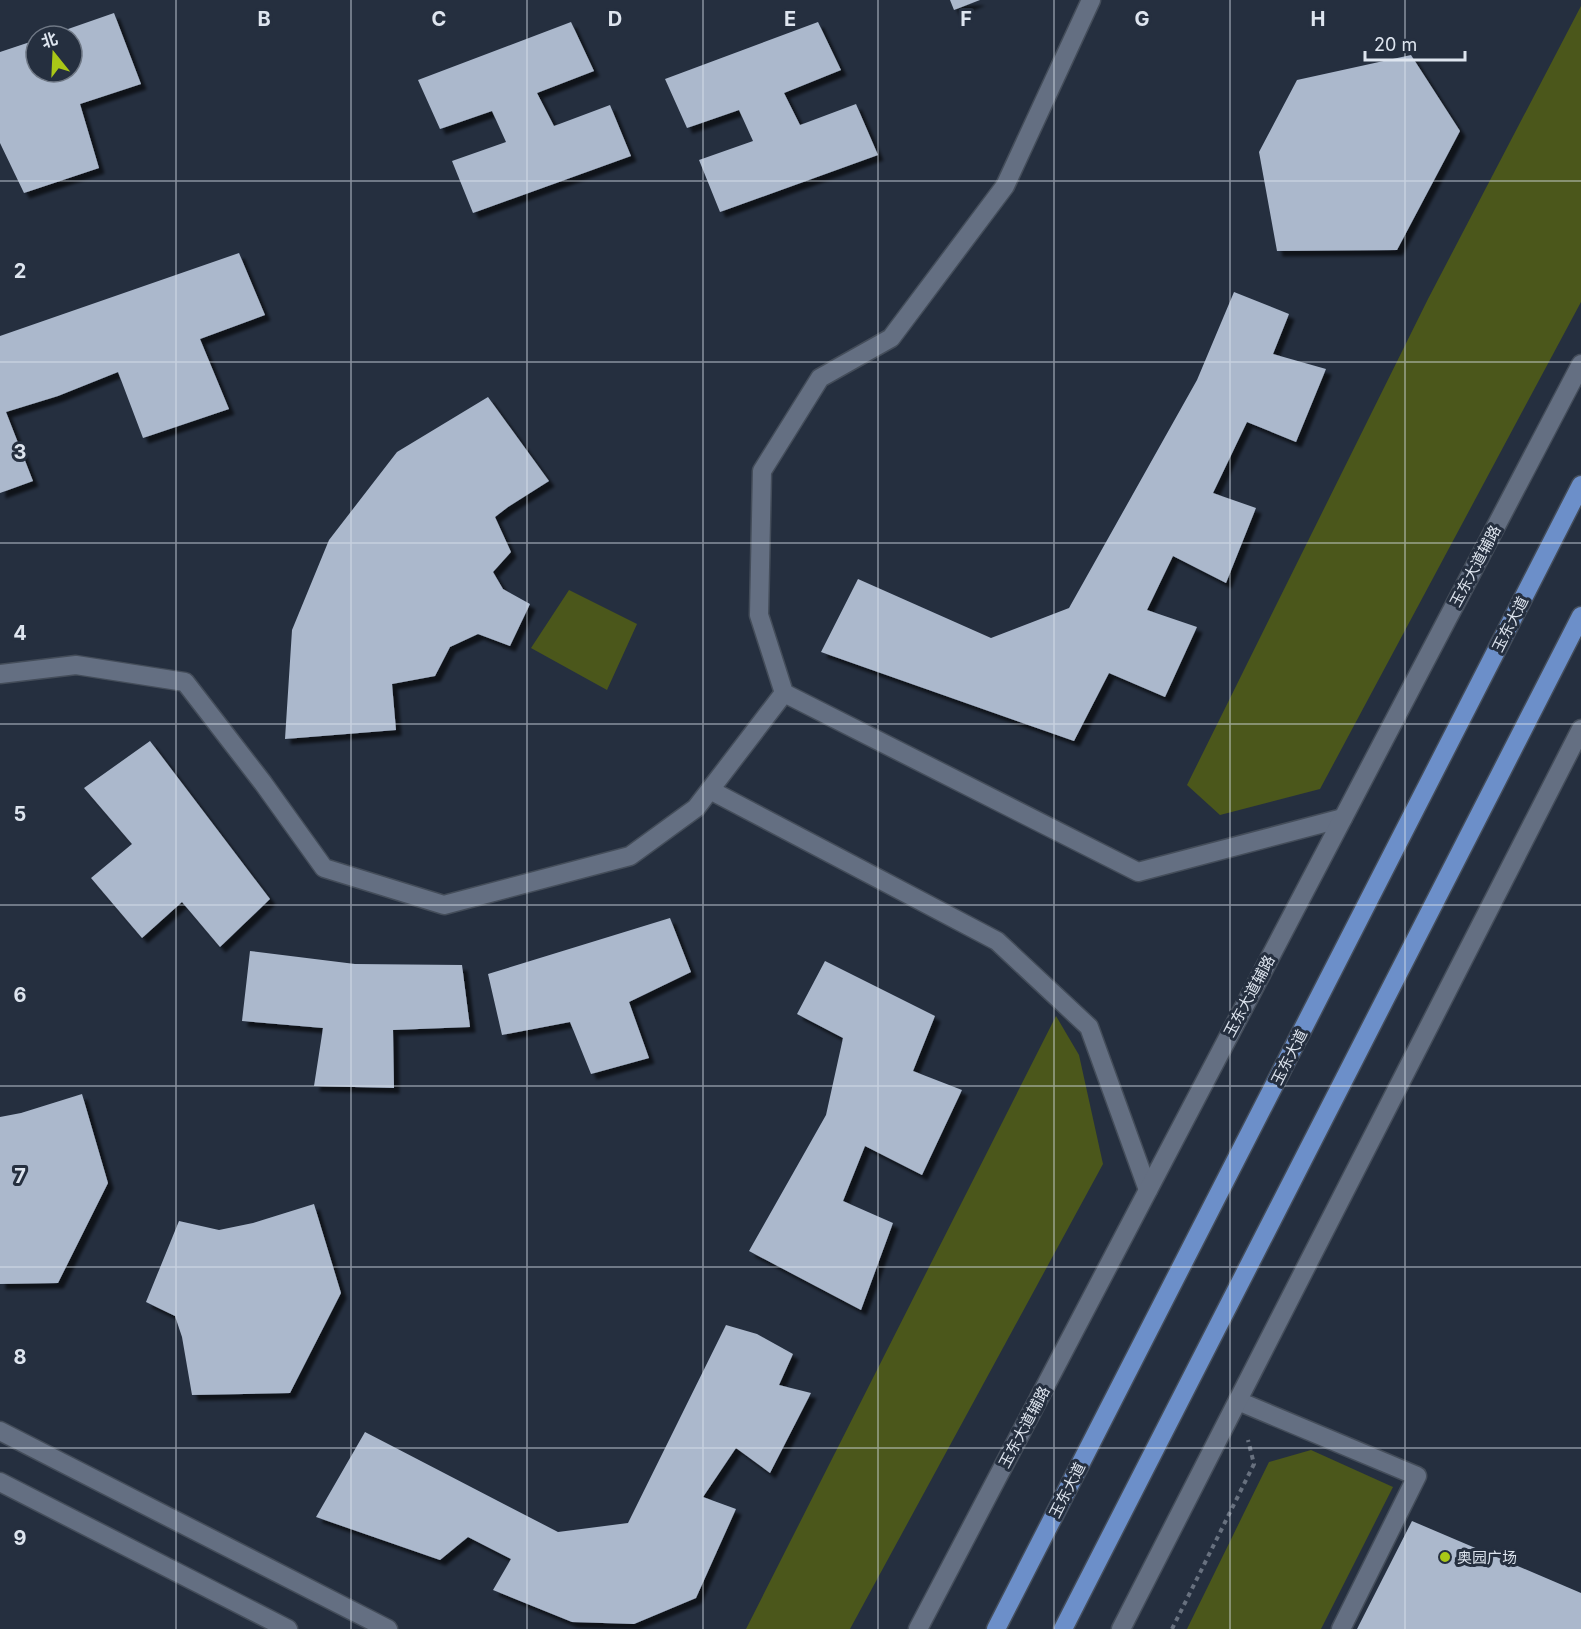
<svg xmlns="http://www.w3.org/2000/svg" width="1581" height="1629" font-family="Inter,'Noto Sans SC',sans-serif">
<style>
.green{fill:#4b571b}
.building{fill:#abb8cc;filter:url(#shadow)}
.lines{fill:none;stroke-linecap:round;stroke-linejoin:round}
.street-casing{stroke:#444d5a;stroke-width:21}
.secondary-casing{stroke:#444d5a;stroke-width:21}
.primary-casing{stroke:#444d5a;stroke-width:21}
.path{stroke:#68717f;stroke-width:4;stroke-dasharray:4.5 4.5;stroke-linecap:butt}
.street{stroke:#646f82;stroke-width:18}
.secondary{stroke:#646f82;stroke-width:18}
.primary{stroke:#6c8fc9;stroke-width:18}
.grid{fill:none;stroke:#dee5ef;stroke-width:1.5;stroke-opacity:0.55}
.poi-dot{fill:#aac717;stroke:#252f3f;stroke-width:2}
.labels{text-anchor:middle;dominant-baseline:central;stroke-width:6;stroke-linejoin:round;paint-order:stroke}
.street-label{font-size:15px;fill:#dee5ef;stroke:#252f3f}
.poi-label{font-size:15px;fill:#dee5ef;stroke:#252f3f;text-anchor:start}
.grid-label{font-size:20px;text-anchor:middle;font-weight:bold;fill:#dee5ef;stroke:#252f3f;stroke-width:6;stroke-linejoin:round;paint-order:stroke}
</style>
<defs>
<filter id="shadow"><feDropShadow dx="5.5" dy="5.5" stdDeviation="1.5" flood-color="#0009"/></filter>
</defs>
<rect width="100%" height="100%" fill="#252f3f"/>
<path class="green" d="M1581,6V302L1320,789L1220,815L1187,785L1428,299Z
M569,590L637,624L607,690L531,648Z
M1056,1016L1079,1055L1103,1164L850,1629H746Z
M1311,1450L1393,1487L1321,1629H1187L1269,1462Z"/>
<path class="building" d="M950,0H980L954,10Z
M114,13L141,84L80,104L99,168L24,193L0,143V52L36,40V72H72V36H48Z
M571,22L594,71L537,93L554,126L610,105L631,156L473,213L452,161L506,142L492,111L440,129L418,80Z
M818,22L841,70L784,93L800,125L856,104L878,155L720,212L699,160L753,141L739,110L687,128L665,79Z
M1411,55L1460,131L1397,250L1277,251L1259,152L1297,80Z
M239,253L265,315L200,339L229,409L143,438L118,372L58,396L6,412L33,481L0,493V336Z
M1234,292L1289,314L1273,354L1326,369L1296,442L1247,422L1213,493L1256,508L1226,583L1173,556L1147,610L1197,627L1165,697L1109,673L1074,741L821,652L858,579L991,638L1069,608L1197,380Z
M488,397L549,481L508,507L495,517L511,552L493,572L503,589L530,604L510,646L478,634L450,647L435,676L392,684L396,730L285,739L292,630L329,540L397,452Z
M150,741L270,899L220,947L182,902L142,938L91,878L132,844L84,788Z
M670,918L691,972L629,1002L649,1058L591,1074L570,1022L502,1035L488,974Z
M250,951L355,964L462,965L470,1027L393,1030L394,1088L314,1086L323,1028L242,1021Z
M825,961L935,1016L913,1071L962,1090L922,1175L865,1146L843,1201L893,1223L861,1310L749,1251L826,1115L843,1038L797,1014Z
M82,1094L108,1183L58,1283L0,1284V1117L21,1113Z
M314,1204L341,1293L290,1393L192,1395L182,1337L175,1316L146,1302L179,1221L219,1230L253,1223Z
M726,1325L757,1334L793,1354L779,1385L811,1393L770,1473L736,1448L703,1497L736,1509L696,1598L634,1624L572,1622L493,1590L511,1559L468,1537L440,1560L316,1517L365,1432L558,1532L628,1523Z
M1412,1521L1581,1593V1629H1357Z"/>
<g class="lines">
<defs>
<path id="street" d="M1091,0L1005,186L891,338L820,378L762,471L759,615L784,693L1138,872L1343,818
M0,674L76,665L185,682L263,783L324,868L444,905L630,856L696,808L784,693
M710,790L997,941L1089,1027L1148,1190
M1238,1401L1417,1476L1341,1629"/>
<path id="secondary" d="M0,1431L388,1629
M0,1482L288,1629
M918,1629L1581,364
M1121,1629L1581,729"/>
<path id="primary" d="M996,1629L1581,485
M1063,1629L1581,616"/>
</defs>
<use href="#street" class="street-casing"/>
<use href="#secondary" class="secondary-casing"/>
<use href="#primary" class="primary-casing"/>
<path class="path" d="M1172,1629L1254,1464L1248,1440"/>
<use href="#street" class="street"/>
<use href="#secondary" class="secondary"/>
<use href="#primary" class="primary"/>
</g>
<path class="grid" d="M176,0V1629M351,0V1629M527,0V1629M703,0V1629M878,0V1629M1054,0V1629M1230,0V1629M1405,0V1629M0,181H1581M0,362H1581M0,543H1581M0,724H1581M0,905H1581M0,1086H1581M0,1267H1581M0,1448H1581"/>
<circle class="poi-dot" cx="1445" cy="1557" r="6"/>
<g class="labels">
<g class="street-label">
<text transform="translate(1475 566) rotate(-62)">玉东大道辅路</text>
<text transform="translate(1510 624) rotate(-63)">玉东大道</text>
<text transform="translate(1249 996) rotate(-62)">玉东大道辅路</text>
<text transform="translate(1289 1057) rotate(-63)">玉东大道</text>
<text transform="translate(1024 1427) rotate(-62)">玉东大道辅路</text>
<text transform="translate(1067 1490) rotate(-63)">玉东大道</text>
</g>
<g class="poi-label">
<text x="1457" y="1557">奥园广场</text>
</g>
</g>
<g class="grid-label">
<text x="264" y="26">B</text>
<text x="439" y="26">C</text>
<text x="615" y="26">D</text>
<text x="790" y="26">E</text>
<text x="966" y="26">F</text>
<text x="1142" y="26">G</text>
<text x="1318" y="26">H</text>
<text x="20" y="278">2</text>
<text x="20" y="459">3</text>
<text x="20" y="640">4</text>
<text x="20" y="821">5</text>
<text x="20" y="1002">6</text>
<text x="20" y="1183">7</text>
<text x="20" y="1364">8</text>
<text x="20" y="1545">9</text>
</g>
<g transform="translate(54 54) rotate(342)"><circle r="28" fill="#252f3f" stroke="#6f7885" stroke-width="1.5"/>
<path d="M0-4.5L10 22L0 15L-10 22Z" fill="#aac717"/>
<text y="-9" font-size="16" font-weight="bold" text-anchor="middle" fill="#dee5ef">北</text>
</g>
<path d="M1365 51v9h100v-9" fill="none" stroke="#dee5ef" stroke-width="3"/>
<text x="1374" y="51" font-size="18" fill="#dee5ef" stroke="#252f3f" stroke-width="4.5" paint-order="stroke">20 m</text>
</svg>
